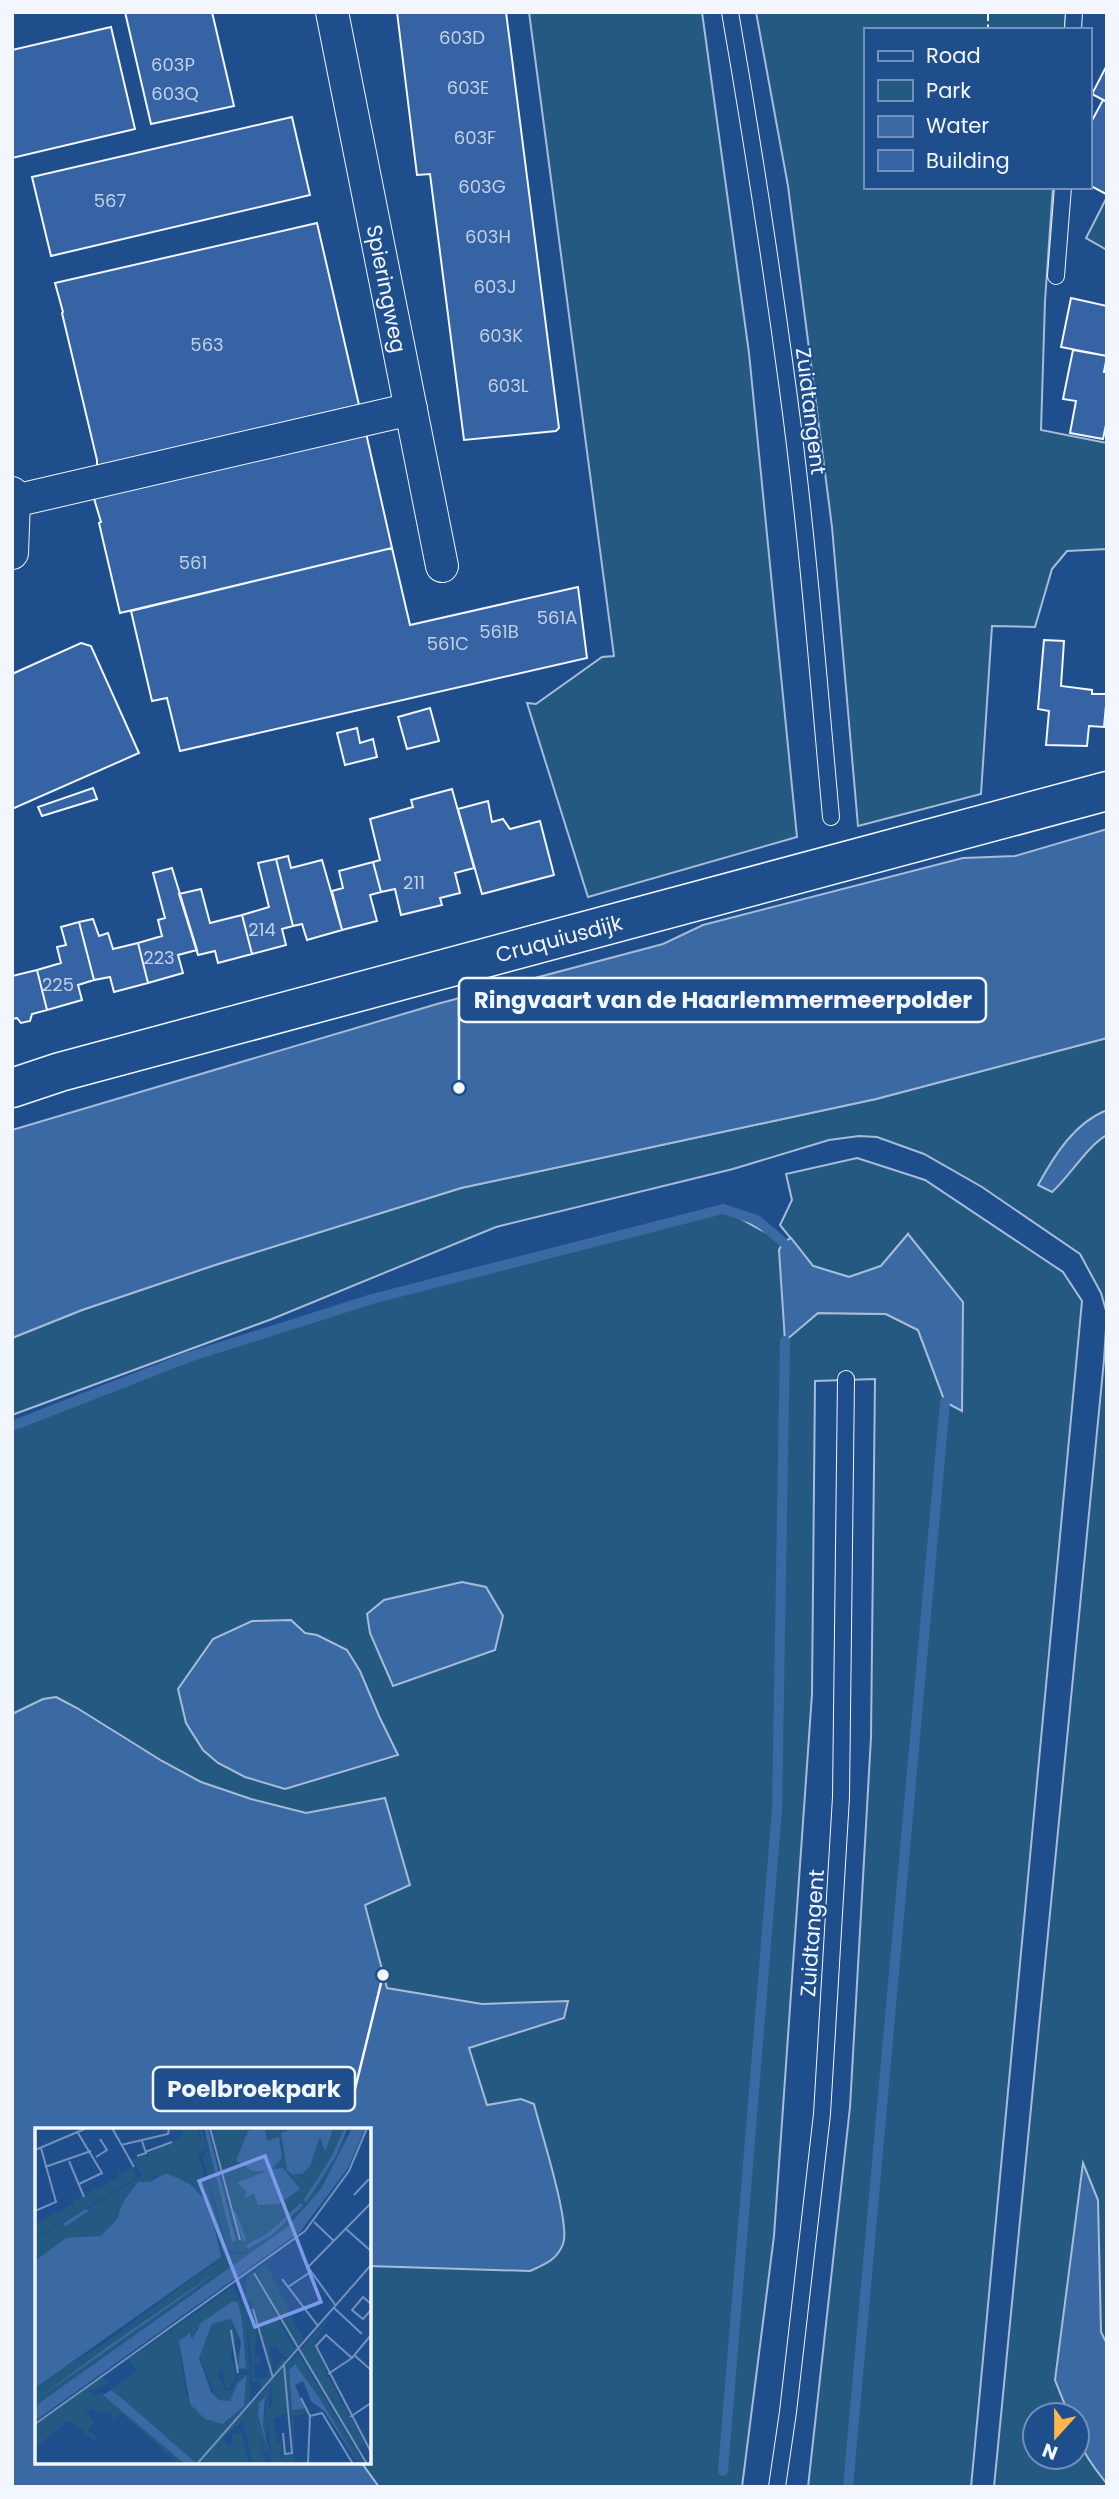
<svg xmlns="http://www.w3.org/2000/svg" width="1119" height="2499" font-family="Poppins,sans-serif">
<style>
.green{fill:#245a82;stroke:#a8bbd7;stroke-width:2;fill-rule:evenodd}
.water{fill:#3b69a3;stroke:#a8bbd7;stroke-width:2}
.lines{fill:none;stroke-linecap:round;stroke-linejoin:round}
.stream{stroke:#3b69a3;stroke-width:10}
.building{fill:#3563a3;stroke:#f2f6ff;stroke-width:2}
.lane-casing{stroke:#f2f6ff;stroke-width:18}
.street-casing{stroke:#f2f6ff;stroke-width:34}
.secondary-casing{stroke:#f2f6ff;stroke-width:41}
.lane{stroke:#1f4e8c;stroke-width:16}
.street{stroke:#1f4e8c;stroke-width:32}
.secondary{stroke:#1f4e8c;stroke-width:38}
.fence{stroke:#f2f6ff;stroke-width:2;stroke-dasharray:9 3.5;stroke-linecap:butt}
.labels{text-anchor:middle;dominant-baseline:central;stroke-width:5;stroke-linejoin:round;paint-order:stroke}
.number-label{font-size:18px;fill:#c3d1e8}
.street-label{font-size:21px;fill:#f2f6ff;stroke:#1f4e8c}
.inset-river{fill:none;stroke:#3b69a3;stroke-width:3.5}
.inset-road{fill:none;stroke:#7391ba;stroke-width:2}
.view{fill:#7d9aea;fill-opacity:0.15;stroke:#7d9aea;stroke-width:3.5}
.inset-edge{fill:none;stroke:#f2f6ff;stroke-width:3.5}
.leader{fill:none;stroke:#f2f6ff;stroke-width:2.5}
.callout-dot{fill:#f2f6ff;stroke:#1f4e8c;stroke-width:2.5}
.callout{fill:#1f4e8c;stroke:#f2f6ff;stroke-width:2.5}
.callout-label{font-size:23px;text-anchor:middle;font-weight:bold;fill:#f2f6ff}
</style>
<rect width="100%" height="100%" fill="#1f4e8c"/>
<path class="green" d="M529,12H702L749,353L797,837L588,897L527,703L536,704L602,657L614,656Z
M756,12H1066L1065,30H865V187H1053L1045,301L1041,430L1107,443V549L1067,551L1052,569L1035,627L992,626L981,794L858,826L832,527L788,186Z
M1107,197V250L1086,238Z
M1107,1038V2487H994L1104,1360L1107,1314L1101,1293L1080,1254L982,1187L924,1154L877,1137L859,1136L829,1140L733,1169L496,1227L272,1319L12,1415V1338L82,1310L215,1265L461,1188L876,1099ZM1035,2415H1077V2457H1035Z
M857,1158L925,1180L1063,1272L1082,1301L971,2487H808L850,2107L871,1737L875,1379L815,1381L812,1694L774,2236L742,2487H12V1426L189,1357L372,1299L723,1209L783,1242L785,1340L818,1313L886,1314L918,1330L945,1402L908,1234L881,1266L849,1277L813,1266L780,1225L792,1200L786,1174ZM37,2130H369V2462H37Z"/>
<path class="water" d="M1107,829V1038L876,1099L461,1188L215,1265L82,1310L12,1338V1130L437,1004L663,944L703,925L963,858L1015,856Z
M1107,1110V1135C1089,1144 1069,1177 1052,1192L1038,1185C1054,1156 1074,1123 1107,1110Z
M908,1234L963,1302L962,1411L945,1402L918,1330L886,1314L818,1313L785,1341L779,1250L783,1242L791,1238L813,1266L849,1277L881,1266Z
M462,1582L486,1587L503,1616L495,1650L393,1686L370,1633L367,1614L384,1600Z
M291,1620L305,1633L317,1635L347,1650L360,1671L379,1716L398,1755L285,1789L245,1777L218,1763L203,1750L186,1723L178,1689L213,1639L252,1621Z
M56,1697L77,1708L162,1761L201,1782L251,1799L306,1813L385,1798L410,1885L365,1905L387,1988L482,2004L568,2001L564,2018L469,2048L487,2105L521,2099L534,2104C540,2129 571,2224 563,2244C557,2260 545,2264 530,2271L369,2266V2130H37V2462H361L379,2487H12V1714L43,1699Z
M1083,2163L1098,2200L1101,2332L1107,2344V2484C1088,2460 1077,2447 1077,2415H1069L1055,2380Z"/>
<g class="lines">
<path class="stream" d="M12,1426L189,1357L372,1299L723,1209L757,1220L783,1242
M723,2471L777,1809L785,1341
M848,2487L945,1402"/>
</g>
<path class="building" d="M125,12H212L234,106L151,124Z
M397,12H506L559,428L556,431L464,440L430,174L417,175Z
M111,27L135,129L12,158V50Z
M1107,65V102L1092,94Z
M1103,100L1107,102L1106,194L1089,185V126Z
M292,117L310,195L51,256L32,177Z
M317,223L359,405L97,466V460L62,313L63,312L55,283Z
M1071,298L1107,306V356L1061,347Z
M1073,350L1107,356L1104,372H1107V420L1103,439L1070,433L1076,401L1063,399Z
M366,433L392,548L120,613L99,523L101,522L93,495Z
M392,548L410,625L578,587L587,658L180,751L167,698L152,701L131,611Z
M1044,640L1064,641L1061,686L1092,690V694H1107L1104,727L1089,726L1087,746L1046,745L1049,711L1038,709Z
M81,643L91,646L139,753L12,809V674Z
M430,708L439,741L407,749L398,717Z
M357,728L360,743L373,739L377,757L345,765L337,733Z
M93,788L97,799L42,816L38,807Z
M452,789L474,868L455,873L460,893L440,898L442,905L401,915L395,889L381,892L373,862L380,860L370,819L413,807L411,800Z
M488,801L492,822L503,819L510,829L540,821L554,875L482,894L458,809Z
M288,856L291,868L322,860L342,930L307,940L302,924L293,926L276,859Z
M276,859L293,926L282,929L286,945L252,954L242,915L269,907L258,863Z
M373,862L381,892L370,895L377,921L342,930L332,891L343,888L339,871Z
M172,868L197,950L178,955L183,973L148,983L138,943L162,936L158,920L165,918L153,873Z
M201,889L210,923L242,915L252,954L218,963L215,951L198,955L179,894Z
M93,919L99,936L108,933L113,949L138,943L148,983L114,992L110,977L94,980L79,922Z
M79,922L94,980L78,985L82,1000L47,1010L37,970L61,963L57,947L66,945L61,927Z
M37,970L47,1010L32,1014L30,1021L21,1023L17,1018L12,1019V976Z"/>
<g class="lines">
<defs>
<path id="lane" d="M730,12C752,138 771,263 788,390C807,531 818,674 831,817
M1073,30L1074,12
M1056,276L1063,187
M777,2487L788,2412L822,2114L841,1797L846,1379"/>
<g id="street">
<path id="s1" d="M332,12L442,566"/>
<path d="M12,493L14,501L12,553"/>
<path d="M14,501L411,409"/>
</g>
<g id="secondary">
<path id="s2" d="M12,1088L60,1072L1107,791"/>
</g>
</defs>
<use href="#lane" class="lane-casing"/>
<use href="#street" class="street-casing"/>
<use href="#secondary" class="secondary-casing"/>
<use href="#lane" class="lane"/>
<use href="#street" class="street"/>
<use href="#secondary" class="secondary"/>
<path class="fence" d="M988,12V30"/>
</g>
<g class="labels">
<g class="number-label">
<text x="462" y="37">603D</text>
<text x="173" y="64">603P</text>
<text x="468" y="87">603E</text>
<text x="175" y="93">603Q</text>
<text x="475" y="137">603F</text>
<text x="482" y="186">603G</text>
<text x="110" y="200">567</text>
<text x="488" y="236">603H</text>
<text x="495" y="286">603J</text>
<text x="501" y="335">603K</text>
<text x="207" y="344">563</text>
<text x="508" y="385">603L</text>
<text x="193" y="562">561</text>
<text x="557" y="617">561A</text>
<text x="499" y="631">561B</text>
<text x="448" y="643">561C</text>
<text x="414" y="882">211</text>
<text x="262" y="929">214</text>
<text x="159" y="957">223</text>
<text x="58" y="984">225</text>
</g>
<g class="street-label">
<text stroke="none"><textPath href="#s1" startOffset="282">Spieringweg</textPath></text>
<text transform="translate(811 411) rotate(83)">Zuidtangent</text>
<text stroke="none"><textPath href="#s2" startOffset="567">Cruquiusdijk</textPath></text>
<text transform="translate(812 1933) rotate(-86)">Zuidtangent</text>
</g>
</g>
<g transform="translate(35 2128)">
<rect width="336" height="336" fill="#1f4e8c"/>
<path d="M146,0H162L167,16L164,0H167L172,21L163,27L192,122L195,125L209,127L237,105L210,125L193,122L167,28L173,23L169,0H173L204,113L177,0H312L302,24L317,0L286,61L252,99L0,278V260L18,246L68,216L183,132L174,76L152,54L120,47L114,54H103L82,91L66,108L33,110L0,133V112L108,47L97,32L109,27L117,30L113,26L147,9ZM81,35L86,45L98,39L102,49L0,111V97L5,93L36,77L40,83L37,74L84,49ZM231,135L268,211L262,218L220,143ZM217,145L260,221L251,231L241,218L235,220L238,245L247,230L251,233L238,247L215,172L211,173L222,205L219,225L226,234L219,236L220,250H233L232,238L236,250L226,261L224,254H217L215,215L211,193L215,242L201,243L202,214L198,210L196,232L202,246L195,261L190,260L188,243L182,244L189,260L192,263L196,262L206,246L215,247V274L161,335L76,262L103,243L94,231L199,158L212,192L205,168L211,165V149ZM201,172L210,242L196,191L177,196L164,228L181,271L195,273L208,248L209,276L192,285L177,281L153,239L161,201ZM157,206L151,231L153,243L174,280L195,286L192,296L162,284L151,267L144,214ZM296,187L282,211L290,203L279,214L292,247L330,316L323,320L265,223ZM263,225L329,336H324L259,235L254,242L257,281L266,275L274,285L259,288V336H237L233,296L231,311L228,295L232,272L224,277L234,336L225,309L231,336H218L208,293L187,311L196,319L197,306L207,304L214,336H165L183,313L235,256L234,282L238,275L236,254ZM253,284L257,288L258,325L244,331L247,316H242L238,291ZM68,249L73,256L54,263L58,268L68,265L150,336H144L86,285L76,295L79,290L74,284L63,285L54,276L57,282L49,284L59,294L53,302L63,310L60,313L34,292L0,320V296Z" fill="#245a82" fill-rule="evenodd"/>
<path d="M225,0H230L232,13L244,9L247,30L237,41L248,40L265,61L244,76L223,77L219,66L208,70L212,64L202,55L232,43H218L201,33L213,3ZM260,0L298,2L290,24L285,9L275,38L267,46H258L272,58L252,42L246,5ZM317,0H330L313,40L265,104L0,293V278L252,99L286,61ZM131,45L155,56L174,76L186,129L0,260V133L31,110L66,108L82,91L88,74L103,54H114ZM184,142L149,168L0,273L71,220ZM198,173L203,174L207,192L211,241L203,240L206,214L196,191L177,196L164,230L176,264L184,272L195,273L203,255L211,248L209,278L188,296L170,291L155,276L144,213L155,205L157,212L166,195ZM260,236L285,271L324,336L289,283L276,273L268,253L260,257L270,280L257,282L254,242ZM76,262L90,273L162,336H150L68,267ZM230,269L228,298L237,336L223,287L224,275Z" fill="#3b69a3"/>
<path class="inset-river" d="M171,0L199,113M270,73L299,28L311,0M199,84L210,113M29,97L52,82M212,119L235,106L267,76"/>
<path class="inset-road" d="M77,0L99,39M175,0L205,112M43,5L67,45L44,56M86,17L133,6L134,0M0,22L52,0M110,24L137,14M102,28L111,25L107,13M61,29L72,22L65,11M34,33L49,69M10,39L56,23M319,67L334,51M0,83L21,74L6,20M279,94L299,113M311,101L336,123M219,145L332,336M247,151L283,198M253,159L274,145M336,176L328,169L317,182L328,191L336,182M301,178L273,139L336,75M299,180L327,206M218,181L238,250M196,202L203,245M319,227L336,242M317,230L291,207L281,218L336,324M293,246L317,230L336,207M266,270L275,288L273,336M275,288L287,285L318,336M315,289L336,275M0,296L270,103L314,43L332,0M248,305L250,326L257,325L249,237M162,336L336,137"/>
<path class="view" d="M230,28L286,174L220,199L164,53Z"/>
<rect width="336" height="336" class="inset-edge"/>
</g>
<path class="leader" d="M459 1088L459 1000M383 1975L355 2089"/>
<g class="callout-dot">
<circle cx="459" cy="1088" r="7"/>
<circle cx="383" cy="1975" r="7"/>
</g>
<g class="callout">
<rect x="459" y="978" width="527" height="44" rx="7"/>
<rect x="153" y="2067" width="202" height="44" rx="7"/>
</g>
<g class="callout-label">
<text x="723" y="1008">Ringvaart van de Haarlemmermeerpolder</text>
<text x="254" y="2097">Poelbroekpark</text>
</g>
<rect width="1119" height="2499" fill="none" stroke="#f2f6ff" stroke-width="28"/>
<rect x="864" y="28" width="228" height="161" fill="#1f4e8c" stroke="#7391ba" stroke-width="2"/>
<rect x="878" y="51" width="35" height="10" fill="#1f4e8c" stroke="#7391ba" stroke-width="2"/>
<text x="926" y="63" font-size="21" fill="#f2f6ff">Road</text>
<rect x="878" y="80" width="35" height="21" fill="#245a82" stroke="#7391ba" stroke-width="2"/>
<text x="926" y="98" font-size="21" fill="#f2f6ff">Park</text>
<rect x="878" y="116" width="35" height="21" fill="#3b69a3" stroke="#7391ba" stroke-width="2"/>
<text x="926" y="133" font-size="21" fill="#f2f6ff">Water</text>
<rect x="878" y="150" width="35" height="21" fill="#3563a3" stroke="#7391ba" stroke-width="2"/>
<text x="926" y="168" font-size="21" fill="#f2f6ff">Building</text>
<g transform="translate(1056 2436) rotate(201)"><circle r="33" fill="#1f4e8c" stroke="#7391ba" stroke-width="2"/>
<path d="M0-5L12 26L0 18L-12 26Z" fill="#ffb74d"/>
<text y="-10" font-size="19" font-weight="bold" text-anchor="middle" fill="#f2f6ff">N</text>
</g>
</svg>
